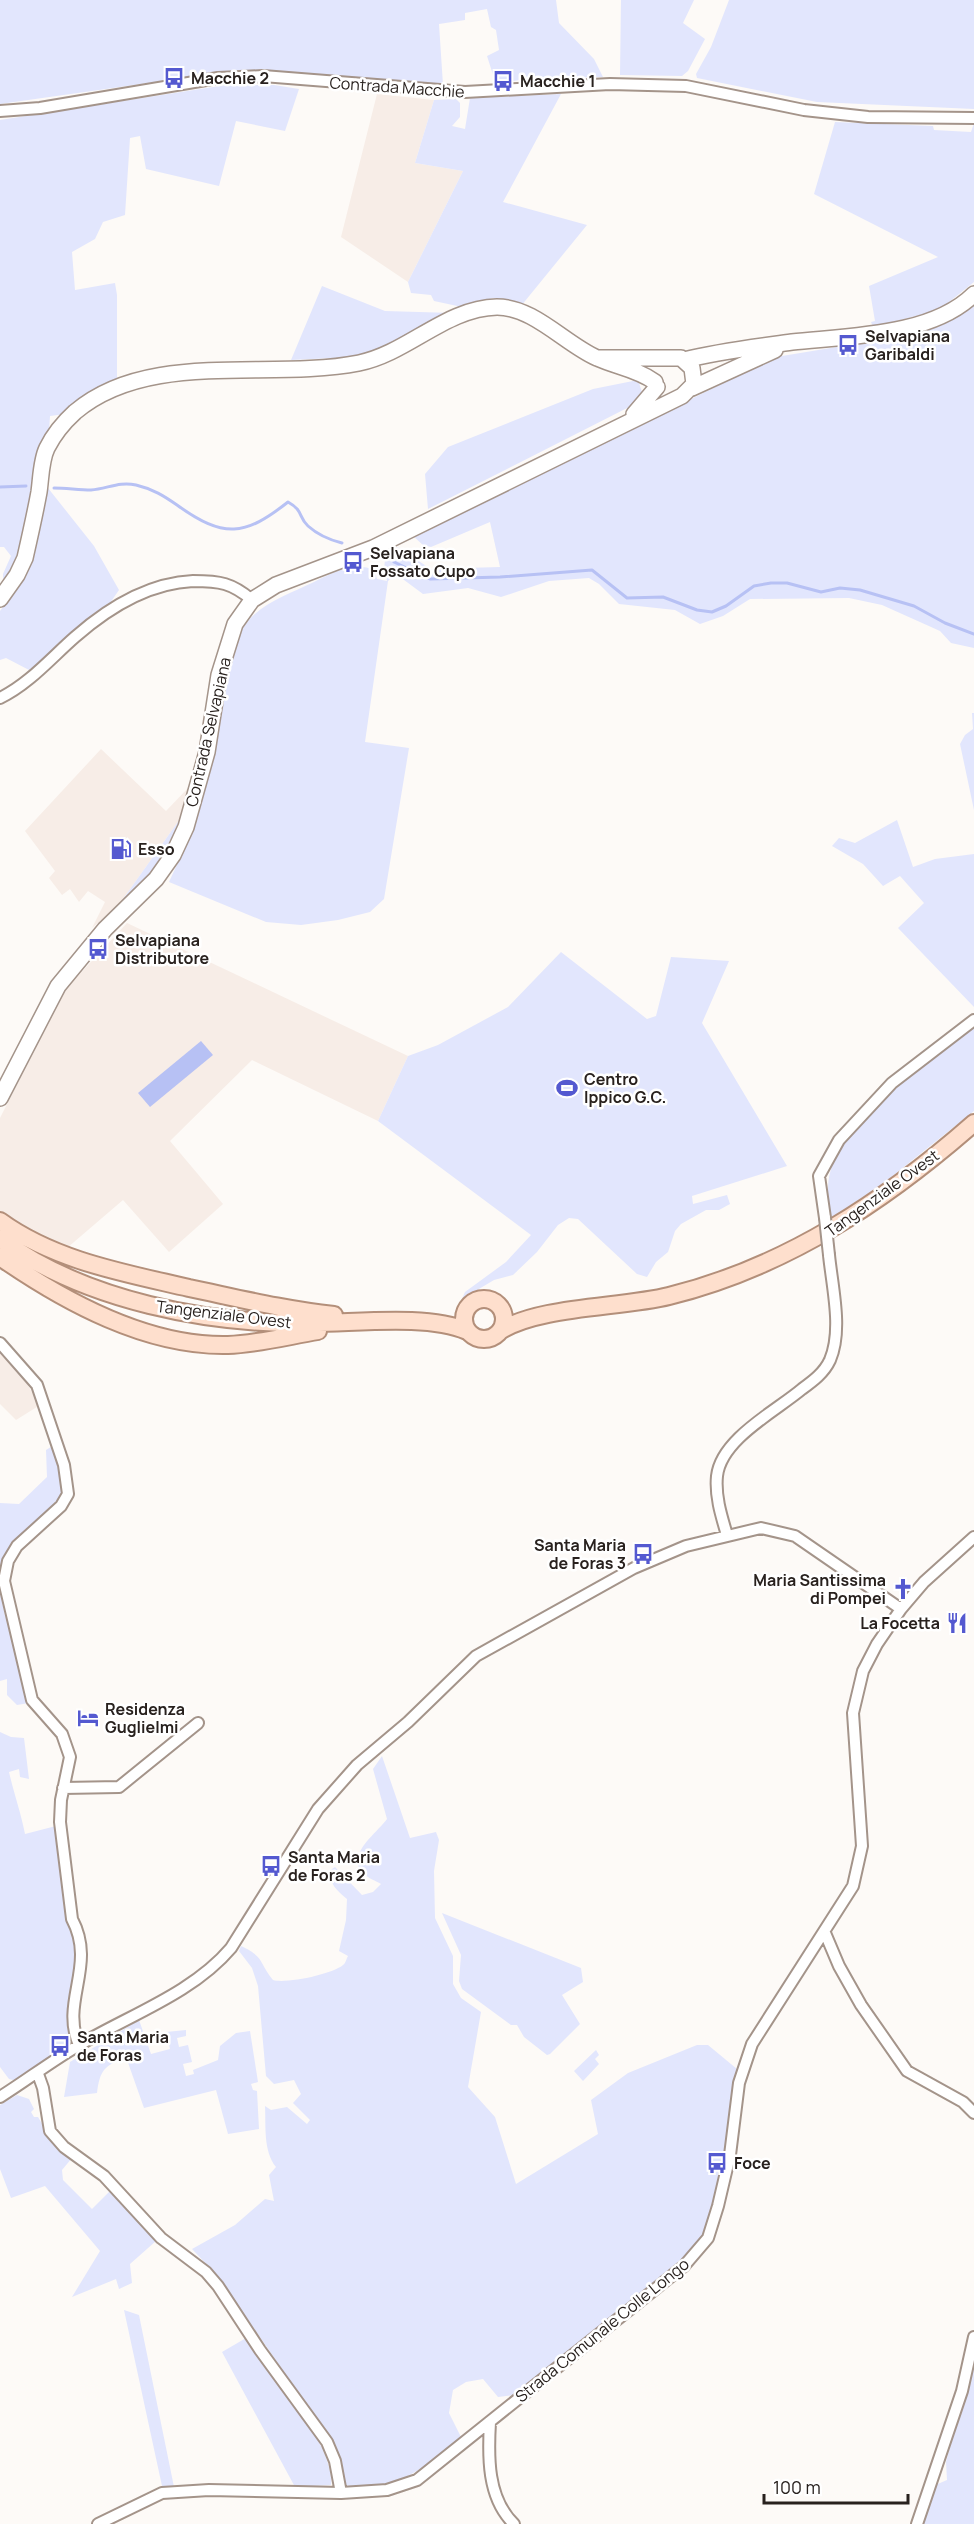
<svg xmlns="http://www.w3.org/2000/svg" width="974" height="2524" font-family="Manrope,sans-serif">
<style>
.built{fill:#f7ede7}
.green{fill:#e2e6fd}
.water{fill:#b7c1f4}
.lines{fill:none;stroke-linecap:round;stroke-linejoin:round}
.stream{stroke:#b7c1f4;stroke-width:3}
.street-casing{stroke:#a4948a;stroke-width:14}
.secondary-casing{stroke:#a4948a;stroke-width:18}
.primary-casing{stroke:#b38f7a;stroke-width:20}
.street{stroke:#fff;stroke-width:10}
.secondary{stroke:#fff;stroke-width:15}
.primary{stroke:#fedfcd;stroke-width:16}
.street-bridge-casing{stroke:#a4948a;stroke-width:14;stroke-linecap:butt}
.street-bridge{stroke:#fff;stroke-width:10}
.labels{text-anchor:middle;dominant-baseline:central;stroke-width:5;stroke-linejoin:round;paint-order:stroke}
.poi-label{font-size:16px;font-weight:bold;fill:#28211e;stroke:#fff;text-anchor:start}
.street-label{font-size:16px;fill:#28211e;stroke:#fff}
</style>
<rect width="100%" height="100%" fill="#fdfaf7"/>
<path class="built" d="M377,94L434,100L415,163L463,171L408,282L341,237Z
M101,749L166,811L188,788L180,819L118,906L92,928L105,902L88,891L79,902L70,889L62,895L49,878L55,871L25,831Z
M127,923L408,1056L378,1121L252,1060L170,1141L223,1204L169,1252L123,1200L67,1248L0,1216V1118L64,991Z
M0,1351L19,1371L40,1405L16,1420L0,1404Z"/>
<path class="green" d="M0,0H556L559,23L594,59L603,77L525,79L496,84L487,56L499,50L496,30L491,27L487,9L465,13V20L439,24L443,85L273,72H226L0,104Z
M621,0H694L683,23L705,39L688,71L682,76L620,75Z
M729,0H974V109L817,102L697,78L696,74L711,47Z
M226,85H274L299,89L285,131L236,121L219,186L146,169L140,136L130,138L125,215L103,222L95,239L72,252L75,290L115,283L117,295V378L91,392L65,414L50,416L49,432C43,459 23,567 3,579V574L11,556L4,547H0V120Z
M561,94L503,202L587,225L521,306L493,298L462,307L434,301L431,295L411,293L408,282L463,171L415,163L434,100L456,99L460,103V117L452,126L465,129L470,98Z
M835,122L933,126L934,130L971,132L974,123V282L939,310L873,327L871,322L875,321L869,286L938,257L814,194Z
M322,286L385,311L453,313L391,344L356,357L291,360Z
M974,305V648L951,643L940,631L882,605L849,598L750,599L723,616L700,624L675,610L619,604L599,584L589,578L549,581L501,597L468,588L423,594L396,574L388,581L365,742L409,748L384,899L370,912L338,920L301,925L266,922L169,882C185,848 199,816 207,779C216,738 221,653 248,621C264,602 291,593 314,582C332,573 354,561 374,570L377,579L387,581L384,569L386,551L397,547L431,569L500,567L490,522L431,547L423,545L413,536L776,357L915,334C938,328 955,320 974,305Z
M638,380L642,392L637,403L428,509L425,474L448,447L593,389Z
M48,488L94,546L119,590L110,603L77,628L31,671L6,658L0,660V611L18,586L42,500Z
M972,713H974V810L960,744L965,735L973,729Z
M180,819C165,855 148,881 118,906Z
M897,820L913,867L935,859L974,854V1007L898,928L924,903L900,876L883,886L863,864L832,846L839,838L855,843Z
M561,952L647,1019L656,1016L671,957L729,961L702,1023L787,1166L692,1196L693,1204L727,1195L730,1204L719,1210H706L681,1224L675,1231L668,1252L656,1262L647,1277L637,1274L578,1219L569,1218L558,1225L537,1252L513,1275L494,1280L462,1299L465,1292L506,1262L531,1235L378,1121L408,1056L438,1045L508,1007Z
M974,1025V1111L885,1182L830,1219C829,1204 826,1187 830,1173C847,1111 926,1062 974,1025Z
M54,1445L64,1492L0,1567V1503L19,1504L47,1477L46,1450Z
M0,1592L5,1616L12,1631L26,1696L29,1703L17,1705L7,1695V1679L0,1681Z
M0,1732L11,1737L24,1738L29,1779L20,1777L19,1769L9,1772C14,1794 21,1813 25,1834L56,1826L64,1908L79,1950L69,2026L70,2042L59,2052L17,2081L9,2079L0,2067Z
M382,1756L410,1838L436,1832L439,1840L434,1871L435,1918L453,1956V1984L461,1998L481,2012L468,2087L495,2117L516,2184L598,2134L591,2100L628,2073L697,2045H708L737,2069C727,2121 727,2195 700,2241C696,2249 688,2256 683,2262L515,2395L498,2397L483,2379L466,2382L453,2390L449,2413L461,2437C430,2464 390,2497 346,2485L329,2438L231,2295L212,2270L192,2249L235,2225L265,2199L274,2201L269,2175L276,2167C263,2151 266,2125 265,2106L271,2110L287,2107L307,2124L310,2120L293,2103L301,2094L294,2080L274,2084L266,2076L258,1986L252,1968L239,1951L241,1946C265,1957 259,1963 273,1980C286,1984 333,1974 343,1965C346,1963 346,1959 348,1956L339,1951L346,1920L347,1899C337,1891 330,1884 329,1871L335,1867L362,1895L373,1892L381,1884C376,1881 368,1878 364,1874C344,1856 376,1834 387,1819L373,1769Z
M442,1913L581,1968L583,1982L562,1995L580,2024L550,2054L547,2055L524,2037L517,2025H511L462,1989L459,1981L461,1955Z
M139,2020L151,2054L170,2049L166,2032L186,2030V2036L177,2038L179,2047L188,2045L192,2062L183,2064L186,2076L194,2074L193,2070L218,2060L220,2046L236,2033L250,2031L258,2082L251,2084L253,2090L257,2091L259,2129L228,2134L216,2090L144,2108L126,2057C104,2066 100,2070 97,2093L64,2097L70,2062Z
M596,2050L599,2055L595,2059L599,2064L583,2081L574,2071Z
M17,2095L29,2099L34,2109L31,2112L34,2117H38L53,2142L72,2158L62,2170L63,2180L92,2209L110,2191L156,2241L130,2264L132,2283L119,2289L116,2279L72,2297L100,2251L45,2186L11,2198L0,2169V2105Z
M124,2310L139,2315L174,2487L164,2489L162,2486Z
M246,2338C270,2370 336,2447 331,2485L295,2487L222,2352Z
M974,2355V2524H923L933,2486L947,2480L946,2462Z"/>
<path class="water" d="M201,1041L213,1055L150,1107L138,1093Z"/>
<g class="lines">
<path class="stream" d="M0,487L26,486
M54,488C66,488 79,490 91,490C107,489 119,481 136,485C153,489 164,496 177,505C224,539 245,536 288,502C304,511 298,517 308,526C318,535 330,540 342,543
M394,562L430,579L500,577L592,570L627,598L663,597L697,610L712,612L726,606L754,586L771,583H787L821,592L840,588L860,590L914,606L945,623L974,634"/>
<defs>
<path id="street" d="M0,111L40,108L218,78L263,76L465,92L610,84L686,86L804,110L868,117L974,118
M0,698C29,684 51,658 75,637C108,608 149,583 193,581C220,581 232,583 252,600
M825,1218L819,1176L839,1140L892,1083L974,1020
M0,1343L37,1385L64,1465L68,1494L61,1506L17,1546L8,1561L4,1581L32,1700L62,1734L70,1757L61,1800L60,1822L72,1919C97,1966 60,2001 79,2045
M727,1535C721,1515 715,1496 717,1476C721,1439 776,1411 802,1389C813,1381 824,1373 830,1360C843,1330 832,1286 829,1255
M63,1788L119,1787L198,1723
M825,1933L839,1966L861,2005L907,2071L963,2102L974,2113
M38,2074L43,2088L50,2131L64,2147L104,2176L161,2238L206,2272L218,2286L260,2350L327,2442L335,2461L341,2493
M0,2097C27,2080 53,2060 81,2044C130,2015 193,1993 231,1948L318,1809L357,1765L408,1722L476,1656L634,1568L686,1546L761,1528L795,1536L901,1609
M490,2422C488,2456 487,2498 514,2524
M98,2524L162,2493L209,2490L341,2493L387,2490L417,2480L684,2266L708,2238L718,2206L730,2155L739,2083L752,2044L853,1886L862,1846L853,1713L863,1671L877,1644L901,1609L924,1582L974,1537
M917,2524L962,2391L974,2337"/>
<path id="secondary" d="M684,360C720,351 756,347 792,342C848,336 932,336 974,294
M692,388L775,350
M634,414L657,387
M0,599L17,575L25,558C30,536 35,514 39,492C41,478 41,460 47,448C54,434 64,422 75,412C149,349 269,381 359,363C408,353 446,308 497,307C534,307 565,344 597,358C617,367 637,369 655,382
M0,1098L58,986L105,929L156,879L173,855L186,827L207,752L219,675L235,624L252,600L276,585L373,548L682,396L694,384L692,368L681,358H597"/>
<path id="primary" d="M0,1221C55,1261 125,1273 189,1288C237,1298 285,1310 334,1315
M0,1239C85,1301 209,1325 313,1323C356,1323 428,1314 467,1331
M0,1257C65,1302 147,1347 228,1345C258,1344 288,1336 318,1331
M464 1319a20 20 0 1 1 40 0a20 20 0 1 1-40 0Z
M500,1331C539,1306 621,1308 669,1296C786,1267 884,1202 974,1123"/>
</defs>
<use href="#street" class="street-casing"/>
<use href="#secondary" class="secondary-casing"/>
<use href="#primary" class="primary-casing"/>
<use href="#street" class="street"/>
<use href="#secondary" class="secondary"/>
<use href="#primary" class="primary"/>
<defs>
<path id="street-bridge" d="M825,1218L829,1255"/>
</defs>
<use href="#street-bridge" class="street-bridge-casing"/>
<use href="#street-bridge" class="street-bridge"/>
</g>
<defs>
<symbol id="bus-bare" viewBox="-9 -9 18 18"><path d="M-5-6H5V4H4V6H2V4H-2V6H-4V4H-5ZM-3.5-4V0h7V-4ZM-3.5 1.2v1.5H-2V1.2ZM2 1.2v1.5H3.5V1.2Z" fill="#5459d0" stroke="#fff" stroke-width="2.5" paint-order="stroke"/></symbol>
<symbol id="fuel-bare" viewBox="-9 -9 18 18"><path d="M-5.5-6h7V0h2V4h1.3V-2.5L3-4.5l.8-.8L6-3V5H2.5V1h-1V6h-7ZM-4.2-4.7v3.2H.2V-4.7Z" fill="#5459d0" stroke="#fff" stroke-width="2.5" paint-order="stroke"/></symbol>
<symbol id="stadium-bare" viewBox="-9 -9 18 18"><path d="M0-5a6.5 5 0 1 0 0 10a6.5 5 0 1 0 0-10ZM-3.5-1.8h7v3.6h-7Z" fill="#5459d0" stroke="#fff" stroke-width="2.5" paint-order="stroke"/></symbol>
<symbol id="church-bare" viewBox="-9 -9 18 18"><path d="M-1.2-6h2.4v3.5h3.3v2.4h-3.3V6h-2.4V-.1h-3.3v-2.4h3.3Z" fill="#5459d0" stroke="#fff" stroke-width="2.5" paint-order="stroke"/></symbol>
<symbol id="restaurant-bare" viewBox="-9 -9 18 18"><path d="M-5-6h1v4h1v-4h1v4h1v-4h1v5L-1.5 .5V6h-2V.5L-5-1ZM5-6V6H3V1.5H1.5Q1.5-4 5-6Z" fill="#5459d0" stroke="#fff" stroke-width="2.5" paint-order="stroke"/></symbol>
<symbol id="hotel-bare" viewBox="-9 -9 18 18"><path d="M-6-4.5h1.5V1H6V5H4.5V3h-9V5H-6ZM-4 0a1.8 1.8 0 1 1 3.6 0ZM.5 0V-2.5h3Q6-2.5 6 0Z" fill="#5459d0" stroke="#fff" stroke-width="2.5" paint-order="stroke"/></symbol>
</defs>
<g fill-rule="evenodd">
<use href="#bus-bare" x="159" y="63" width="30" height="30"/>
<use href="#bus-bare" x="488" y="66" width="30" height="30"/>
<use href="#bus-bare" x="833" y="330" width="30" height="30"/>
<use href="#bus-bare" x="338" y="547" width="30" height="30"/>
<use href="#fuel-bare" x="106" y="834" width="30" height="30"/>
<use href="#bus-bare" x="83" y="934" width="30" height="30"/>
<use href="#stadium-bare" x="552" y="1073" width="30" height="30"/>
<use href="#bus-bare" x="628" y="1539" width="30" height="30"/>
<use href="#church-bare" x="888" y="1574" width="30" height="30"/>
<use href="#restaurant-bare" x="942" y="1608" width="30" height="30"/>
<use href="#hotel-bare" x="73" y="1703" width="30" height="30"/>
<use href="#bus-bare" x="256" y="1851" width="30" height="30"/>
<use href="#bus-bare" x="45" y="2031" width="30" height="30"/>
<use href="#bus-bare" x="702" y="2148" width="30" height="30"/>
</g>
<g class="labels">
<g class="poi-label">
<text x="191" y="78">Macchie 2</text>
<text x="520" y="81">Macchie 1</text>
<text x="865" y="336">Selvapiana<tspan x="865" dy="18">Garibaldi</tspan></text>
<text x="370" y="553">Selvapiana<tspan x="370" dy="18">Fossato Cupo</tspan></text>
<text x="138" y="849">Esso</text>
<text x="115" y="940">Selvapiana<tspan x="115" dy="18">Distributore</tspan></text>
<text x="584" y="1079">Centro<tspan x="584" dy="18">Ippico G.C.</tspan></text>
<text x="626" y="1545" text-anchor="end">Santa Maria<tspan x="626" dy="18">de Foras 3</tspan></text>
<text x="886" y="1580" text-anchor="end">Maria Santissima<tspan x="886" dy="18">di Pompei</tspan></text>
<text x="940" y="1623" text-anchor="end">La Focetta</text>
<text x="105" y="1709">Residenza<tspan x="105" dy="18">Guglielmi</tspan></text>
<text x="288" y="1857">Santa Maria<tspan x="288" dy="18">de Foras 2</tspan></text>
<text x="77" y="2037">Santa Maria<tspan x="77" dy="18">de Foras</tspan></text>
<text x="734" y="2163">Foce</text>
</g>
<g class="street-label">
<text transform="translate(397 87) rotate(4)">Contrada Macchie</text>
<text transform="translate(208 732) rotate(-77)">Contrada Selvapiana</text>
<text transform="translate(882 1193) rotate(-36)">Tangenziale Ovest</text>
<text transform="translate(224 1314) rotate(7)">Tangenziale Ovest</text>
<text transform="translate(602 2330) rotate(-39)">Strada Comunale Colle Longo</text>
</g>
</g>
<path d="M764 2494v9h144v-9" fill="none" stroke="#28211e" stroke-width="3"/>
<text x="773" y="2494" font-size="18" fill="#28211e" stroke="#ffffff" stroke-width="4.5" paint-order="stroke">100 m</text>
</svg>
